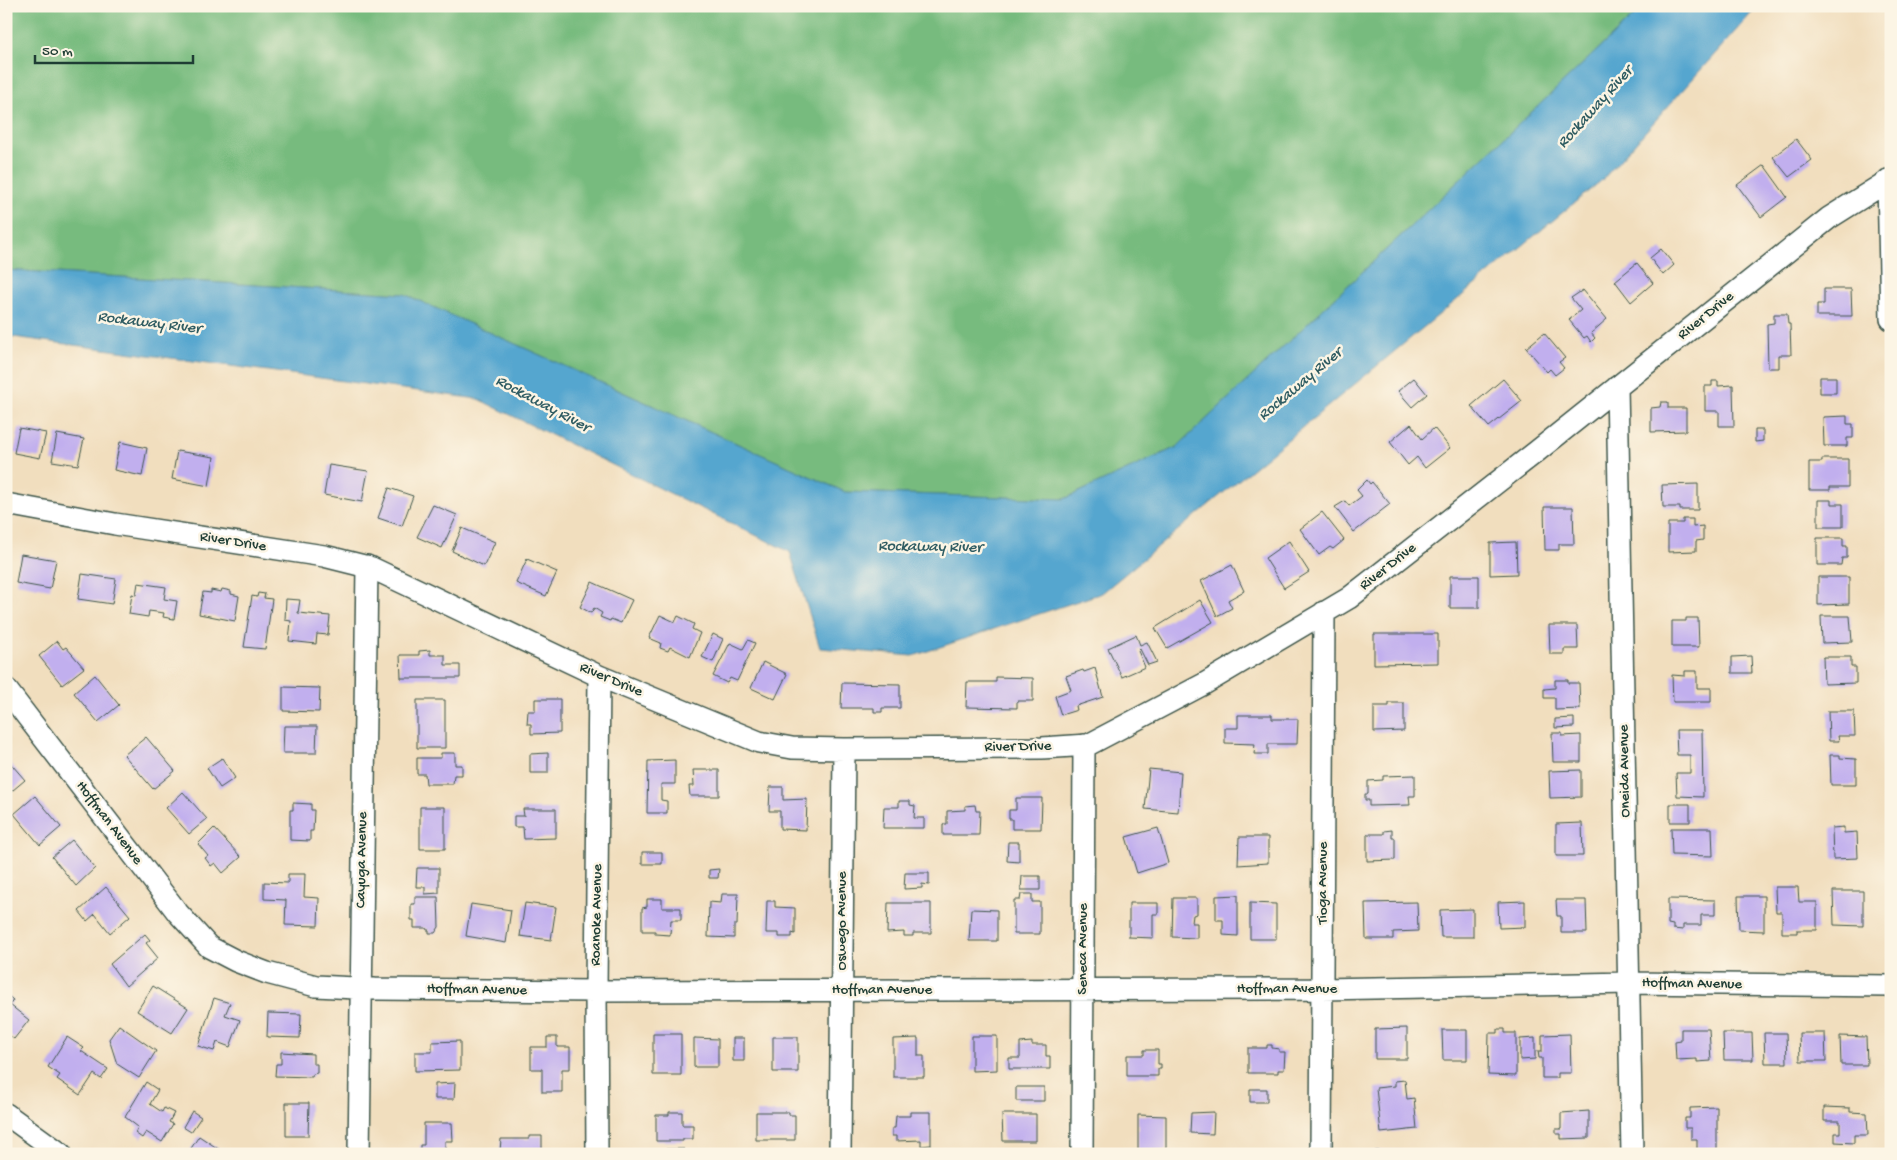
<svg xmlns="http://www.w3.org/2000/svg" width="1897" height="1160" font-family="'Gochi Hand',sans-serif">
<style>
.forest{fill:#77bb7e;stroke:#4b7c59}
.water{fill:#54a6cf;stroke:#3a7282}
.building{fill:#c1afee}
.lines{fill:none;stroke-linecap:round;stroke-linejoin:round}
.minor-casing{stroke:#3e5549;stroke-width:24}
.minor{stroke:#fff;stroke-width:21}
.labels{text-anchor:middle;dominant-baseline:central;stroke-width:5;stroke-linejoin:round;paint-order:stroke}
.street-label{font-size:15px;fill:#1f3d34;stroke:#fcf5e5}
.water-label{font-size:16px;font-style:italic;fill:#2f5c62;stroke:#fcf5e5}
</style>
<rect width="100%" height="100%" fill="#fcf5e5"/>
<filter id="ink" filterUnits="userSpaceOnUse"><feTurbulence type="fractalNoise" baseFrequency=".02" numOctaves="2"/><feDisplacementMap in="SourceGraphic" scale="10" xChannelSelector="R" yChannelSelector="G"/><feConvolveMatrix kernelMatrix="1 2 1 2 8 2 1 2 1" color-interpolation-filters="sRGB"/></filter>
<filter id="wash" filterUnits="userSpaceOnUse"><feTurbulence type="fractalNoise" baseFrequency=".0096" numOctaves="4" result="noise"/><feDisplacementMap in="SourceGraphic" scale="20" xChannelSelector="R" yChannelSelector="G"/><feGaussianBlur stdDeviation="1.12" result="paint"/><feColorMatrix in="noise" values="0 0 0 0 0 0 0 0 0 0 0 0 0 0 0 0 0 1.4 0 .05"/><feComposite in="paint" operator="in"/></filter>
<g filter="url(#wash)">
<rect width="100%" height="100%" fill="#f1debe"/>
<path class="forest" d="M6,6H1644L1177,447L1064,499L845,492L404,294L6,270Z"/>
<path class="water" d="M1644,6H1758L1602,180L1102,593L913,656L820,648L790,552L478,399L6,336V270L404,294L845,492L1064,499L1177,447Z"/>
<g id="blocks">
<path class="building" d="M1796,139L1812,160L1789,177L1773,157Z
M1764,165L1787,197L1761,217L1737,185Z
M1661,249L1674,265L1663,275L1650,258Z
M1637,263L1653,283L1631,302L1615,281Z
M1824,289H1851L1852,316H1817V304H1824Z
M1583,290L1607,319L1591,333L1595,338L1591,342L1587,336L1584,338L1569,320L1581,310L1571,298Z
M1774,314H1787L1788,324H1790L1791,355H1779V368H1768L1767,324L1774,323Z
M1544,333L1565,358L1559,362L1564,368L1555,375L1550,369L1547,372L1526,348Z
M1820,377H1836V393H1820Z
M1414,378L1427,394L1412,407L1398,391Z
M1503,379L1522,401L1489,427L1471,406Z
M1712,381H1718V386L1733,385L1734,426H1719V411H1705V386H1712Z
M1661,402H1668V408H1686V431L1651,432V408L1660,407Z
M1847,416V424H1853V438H1847V446H1824L1823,417Z
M1411,424L1422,439L1434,428L1450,448L1425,468L1417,457L1408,465L1390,442Z
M19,428L46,433L40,458L14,453Z
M1755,430H1763V441L1755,442Z
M57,434L84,439L78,465L52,461Z
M120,442L147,448L142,476L114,470Z
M177,451L214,457L209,486L172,479Z
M1822,459H1848V487H1830V490H1809V462H1822Z
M329,465L368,471L362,502L324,495Z
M1367,480L1370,484L1372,482L1390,504L1354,532L1335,507L1345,501L1349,506L1362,496L1357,490Z
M1698,484V510H1680V507H1663L1662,485Z
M389,488L413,496L402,526L378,518Z
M1818,500H1831V504H1843V527H1818Z
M433,505L457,515L442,548L417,537Z
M1544,507H1573L1574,544H1559V550H1545Z
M1322,512L1344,540L1333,549L1330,547L1319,555L1300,529Z
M1683,519H1693V527L1703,526V540L1696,541V551L1668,552V523H1683Z
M462,528L495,542L484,566L452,551Z
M1817,538H1843V546H1847V558H1842L1841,565H1817Z
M1289,541L1309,572L1284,588L1265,558Z
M1516,542L1517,574L1490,575V543Z
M21,554L56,560L50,589L16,583Z
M527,559L557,572L546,596L516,583Z
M1232,565L1244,591L1228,600L1232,608L1217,616L1201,581Z
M82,574L116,579L112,604L78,599Z
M1450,576H1479V608H1450Z
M1818,577H1849V604L1818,605Z
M592,582L632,600L621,623L611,619L610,621L600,617L602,613L594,608L591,613L580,607Z
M138,583L166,587L164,599L177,601L174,619L163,617L164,613L149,611L148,617L129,614L132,594L136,595Z
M222,589L231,591V594L239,596L235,621L199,614L203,592L211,593V590L221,592Z
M258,593L265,594L264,598L272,599L265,649L244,647L252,596L257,597Z
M286,599L300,600L298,613L330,616L328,635L317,634L316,644L289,641L291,621L285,620Z
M1200,600L1213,622L1167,648L1155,628Z
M660,615L675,622L678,616L694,624L692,629L700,633L690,657L670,647L668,651L660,648L661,643L649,638Z
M1821,616H1850L1852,642L1822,643Z
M1686,618H1698L1699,647H1672V621H1686Z
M1549,625H1577L1578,649H1564V654H1550Z
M713,634L723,639L713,662L702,657Z
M1374,634H1438V663L1374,664Z
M1136,635L1140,645L1147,642L1157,662L1148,665L1140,649L1138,651L1145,667L1122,677L1108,648Z
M748,640L755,643L737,681L730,678L727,683L713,676L730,643L743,649Z
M57,641L63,649L66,647L84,668L62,685L39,656Z
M430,650V655H445V665H460V678H401L400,655H419V651Z
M1751,656L1752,673H1732V657Z
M1823,657H1851V667H1856V683L1824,684Z
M763,662L787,674L775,699L751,688Z
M1095,668L1103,697L1076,706L1077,710L1061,715L1055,696L1071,690L1066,676L1083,670L1084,672Z
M1685,671H1697V688H1711V702H1673L1672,675L1685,676Z
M95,675L119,705L98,722L74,693Z
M996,677L1033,678V701H1017V708L966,707L967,682H996Z
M1555,680H1568V683H1579L1580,709L1555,710V698H1544V689L1555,688Z
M842,683L900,684V708H882V712H874V708H841Z
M283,687L320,688L319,712L283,711Z
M535,699H560V733L531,734V724H527L528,711H535Z
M417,700H445V748H417Z
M1389,703H1404V731L1374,732V706H1389Z
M1828,711H1854L1855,736H1838L1839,741H1829Z
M1238,715H1272V719H1298L1297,744H1268V754H1254L1255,744L1225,743V728H1238Z
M1574,718V727L1555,728V719Z
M284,726H317L316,753H283Z
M1676,730H1702L1703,797L1677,796L1676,773H1690V755H1677Z
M1552,733H1562V736L1581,735V762H1553Z
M146,737L175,771L153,789L124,755Z
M441,753H455V765H462V775H454L453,784H426L425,774H417V758H441Z
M548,753V773H530V754Z
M1830,755H1840V758L1856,759V785H1831Z
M6,758L25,780L6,796Z
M222,758L235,778L220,788L207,768Z
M675,760V784H661V800L667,801V813H647L648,761Z
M1149,769L1181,772L1178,812L1145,809Z
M693,770H719V796H690L689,786H694Z
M1581,770V797L1550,798L1549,771Z
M1415,775V796H1409L1410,805L1369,806V800H1365V794H1368V781L1383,780V776Z
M770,787H783V800L807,799L806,830L780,829V811H769Z
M183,792L207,819L189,834L166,808Z
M35,796L61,827L40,845L14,814Z
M1016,798H1042L1041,829H1012V819H1009V810H1016Z
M899,801H910V805L915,806L914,818H924V828H883L884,807H899Z
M293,803L311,804V810H314L313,831H310V841L290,840V810H293Z
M1670,804H1690V822H1670Z
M975,805L976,811H980L979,835H943V824H947V811L965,810V806Z
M420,807H445V849H420Z
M523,809H556V838L524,839L523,827H514V816H524Z
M1582,823L1583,856H1556V824Z
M1844,827V833L1857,832L1858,858L1833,859L1832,828Z
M214,828L241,857L223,873L215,863L211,866L205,858L208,856L198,844Z
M1158,828L1168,863L1137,873L1126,837Z
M1671,828H1712L1713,856L1672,855Z
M1392,830V838H1395V860L1367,861V834H1384V831Z
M1239,837H1268V863L1238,865Z
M72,840L95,868L76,886L52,857Z
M1008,842H1019V862L1007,861Z
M642,852H662V864H642Z
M417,868H439V893L425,894V887H416Z
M719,869L718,878H709V870Z
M905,873H929V885L922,884V888L904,889Z
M288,874H305L304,897L319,898L318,926L285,925L286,900L264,899V882L288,883Z
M1022,876H1040V890H1021Z
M106,887L130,916L110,933L95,914L87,921L79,911Z
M1775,887H1798L1799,902H1817V930H1797V933H1782V912H1776Z
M1833,891H1863V926L1834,925Z
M722,894H738L737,925H734V938L708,937L709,902L721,903Z
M1021,894H1032V902H1040V934H1014V900H1020Z
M1238,895V936L1223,935V920H1216V896Z
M1738,896H1764V931L1739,930Z
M415,897H438L439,927L435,933H429V930H427L426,928H414V920H411V904H415Z
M1173,898H1197V914L1193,915L1192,923H1197V938L1172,937Z
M647,899H662V908H681V920H671L670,935L655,934V931H642V908L647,907Z
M1668,899L1715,900V915H1701V925H1683V930L1673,929V925L1668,924Z
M1556,900H1586L1587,933H1561V916H1557Z
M767,901H775V907L795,908V934L792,933V937H779V933H766Z
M1525,901V927L1499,928L1498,902Z
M1417,902L1418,931L1393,932V939H1366L1365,903Z
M525,903L556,907L551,940L520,936Z
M888,903H931V933H913V936H904V932L887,933Z
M1129,903H1158V914H1153V938L1129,937Z
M1250,903L1276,904V939H1250Z
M471,904L511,910L506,943L466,936Z
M971,909L997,910V941H969Z
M1473,909V937H1441L1440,910Z
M145,934L150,940L146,943L158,958L126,986L110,964Z
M153,986L188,1008L172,1033L137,1011Z
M6,994L13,1000L10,1005L29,1020L14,1039L6,1032Z
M214,998L230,1003L225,1015L240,1020L230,1047L217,1042L214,1051L198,1046Z
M268,1013L301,1014L300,1038L267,1037Z
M119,1025L156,1051L139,1078L117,1064L109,1039Z
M1407,1028V1059H1375V1029Z
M1498,1029H1505V1033H1516V1076L1488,1075L1489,1033H1498Z
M1681,1029H1709L1711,1061L1697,1062V1059L1676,1060L1675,1041L1681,1040Z
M1442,1030H1467V1060H1443Z
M1723,1033H1752L1753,1060H1724Z
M1764,1033H1786L1787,1063H1765Z
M1799,1033H1825L1826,1061H1800Z
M653,1034H681V1075H653Z
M1570,1034L1571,1073H1558V1078H1542V1058H1539L1538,1051H1542V1035Z
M972,1036H997V1070L972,1071Z
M1840,1036L1866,1037L1867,1065H1841Z
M67,1037L84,1048L81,1051L108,1069L101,1079L94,1074L80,1095L57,1079L60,1075L48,1067Z
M547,1037H557V1047H570V1069H562V1092H542V1069H531V1047H547Z
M773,1037H798V1072H773Z
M694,1038L718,1039V1067H694Z
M733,1038H744V1061H733Z
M918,1038V1056H924V1077H893V1039Z
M1535,1038V1059L1520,1060V1039Z
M460,1041V1070L415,1071V1052H432V1042Z
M1032,1042V1045H1046V1056H1050V1069H1009V1058H1020V1043Z
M1267,1045H1272V1048L1279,1049V1052H1285L1284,1070H1278V1073H1248V1048H1267Z
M1144,1050H1158V1064H1161V1069H1158V1076H1127V1055H1144Z
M281,1052L313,1054V1064H317V1073L313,1074L312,1077L275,1076L276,1064H281Z
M1405,1080L1407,1099L1414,1098L1417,1129L1381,1133L1376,1088L1395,1086V1081Z
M146,1082L158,1090L150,1104L162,1112L164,1108L174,1113L169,1122L173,1124L162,1142L146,1132L142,1138L135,1133L138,1127L125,1117Z
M455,1083L454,1099H435V1084Z
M1016,1087H1044V1101H1016Z
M1250,1089H1267V1102H1250Z
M286,1103H309L308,1136H286Z
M1717,1107V1154H1690V1151H1697V1139H1691V1128H1685V1118H1690V1108Z
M1824,1107L1850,1108V1112L1867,1113L1868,1135H1854V1143L1835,1142V1133H1840V1121H1824Z
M192,1111L201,1117L191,1132L183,1127Z
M1589,1111V1138L1561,1139V1134H1556V1129H1561V1113Z
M669,1112H682V1125H693V1139H683V1141H656V1115H669Z
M756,1112H789V1115H795V1140H756Z
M910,1112H931V1145L921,1146V1140L896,1141V1136H892V1128H895L896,1116H910Z
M1214,1112L1213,1134L1190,1133L1191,1113Z
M1002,1114H1036V1141H1003Z
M1138,1115L1166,1116V1151H1138Z
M424,1123H452L453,1141H445V1154L420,1153V1145H424Z
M199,1136L226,1154H195L190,1150Z
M529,1136H542V1154H511V1152L500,1151L501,1139H529Z
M657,1149H684V1154H657Z
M1401,1150V1154H1375V1151Z"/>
</g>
</g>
<g filter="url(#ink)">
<use href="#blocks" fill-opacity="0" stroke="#3e5549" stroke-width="1"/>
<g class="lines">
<defs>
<path id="minor" d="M1888,180L1891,319
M1617,387L1632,1154
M6,504L115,524L324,556L372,568L599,676L759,742L792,748L844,749L1042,748L1088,745L1204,684L1349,598L1536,452L1829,218L1891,179
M6,689L178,913L209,947L236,961L267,973L316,986L375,989L596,991L1322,989L1629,983L1891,986
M6,1114L61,1154
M359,1154L367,566
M597,1154L596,991L599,676
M840,1154L844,749
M1082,1154L1084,745
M1321,1154L1324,612"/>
</defs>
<use href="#minor" class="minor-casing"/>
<use href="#minor" class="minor"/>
</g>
</g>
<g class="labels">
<g class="street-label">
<text transform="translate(1706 316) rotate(-39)">River Drive</text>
<text transform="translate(233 542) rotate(9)">River Drive</text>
<text transform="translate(1388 567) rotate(-38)">River Drive</text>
<text transform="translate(611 680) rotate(23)">River Drive</text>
<text transform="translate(1018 747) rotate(-1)">River Drive</text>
<text transform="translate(1625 771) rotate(-91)">Oneida Avenue</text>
<text transform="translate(109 823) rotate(53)">Hoffman Avenue</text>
<text transform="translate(362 860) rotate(-89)">Cayuga Avenue</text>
<text transform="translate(1323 883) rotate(-90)">Tioga Avenue</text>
<text transform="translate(597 915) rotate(-89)">Roanoke Avenue</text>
<text transform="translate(842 921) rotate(-90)">Oswego Avenue</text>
<text transform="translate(1083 949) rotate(-90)">Seneca Avenue</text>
<text transform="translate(1692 984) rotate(1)">Hoffman Avenue</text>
<text x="1287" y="989">Hoffman Avenue</text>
<text transform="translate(477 990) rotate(1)">Hoffman Avenue</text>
<text x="882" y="990">Hoffman Avenue</text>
</g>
<g class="water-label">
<text transform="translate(1596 108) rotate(-48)">Rockaway River</text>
<text transform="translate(149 324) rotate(7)">Rockaway River</text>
<text transform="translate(1301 385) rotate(-40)">Rockaway River</text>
<text transform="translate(542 405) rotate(28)">Rockaway River</text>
<text transform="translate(930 548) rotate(1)">Rockaway River</text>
</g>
</g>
<rect width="1897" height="1160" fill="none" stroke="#fcf5e5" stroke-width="25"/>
<path d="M35 55v8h158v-8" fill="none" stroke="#1f3d34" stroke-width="2.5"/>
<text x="42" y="55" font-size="15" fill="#1f3d34" stroke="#fcf5e5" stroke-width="4" paint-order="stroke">50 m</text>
</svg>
